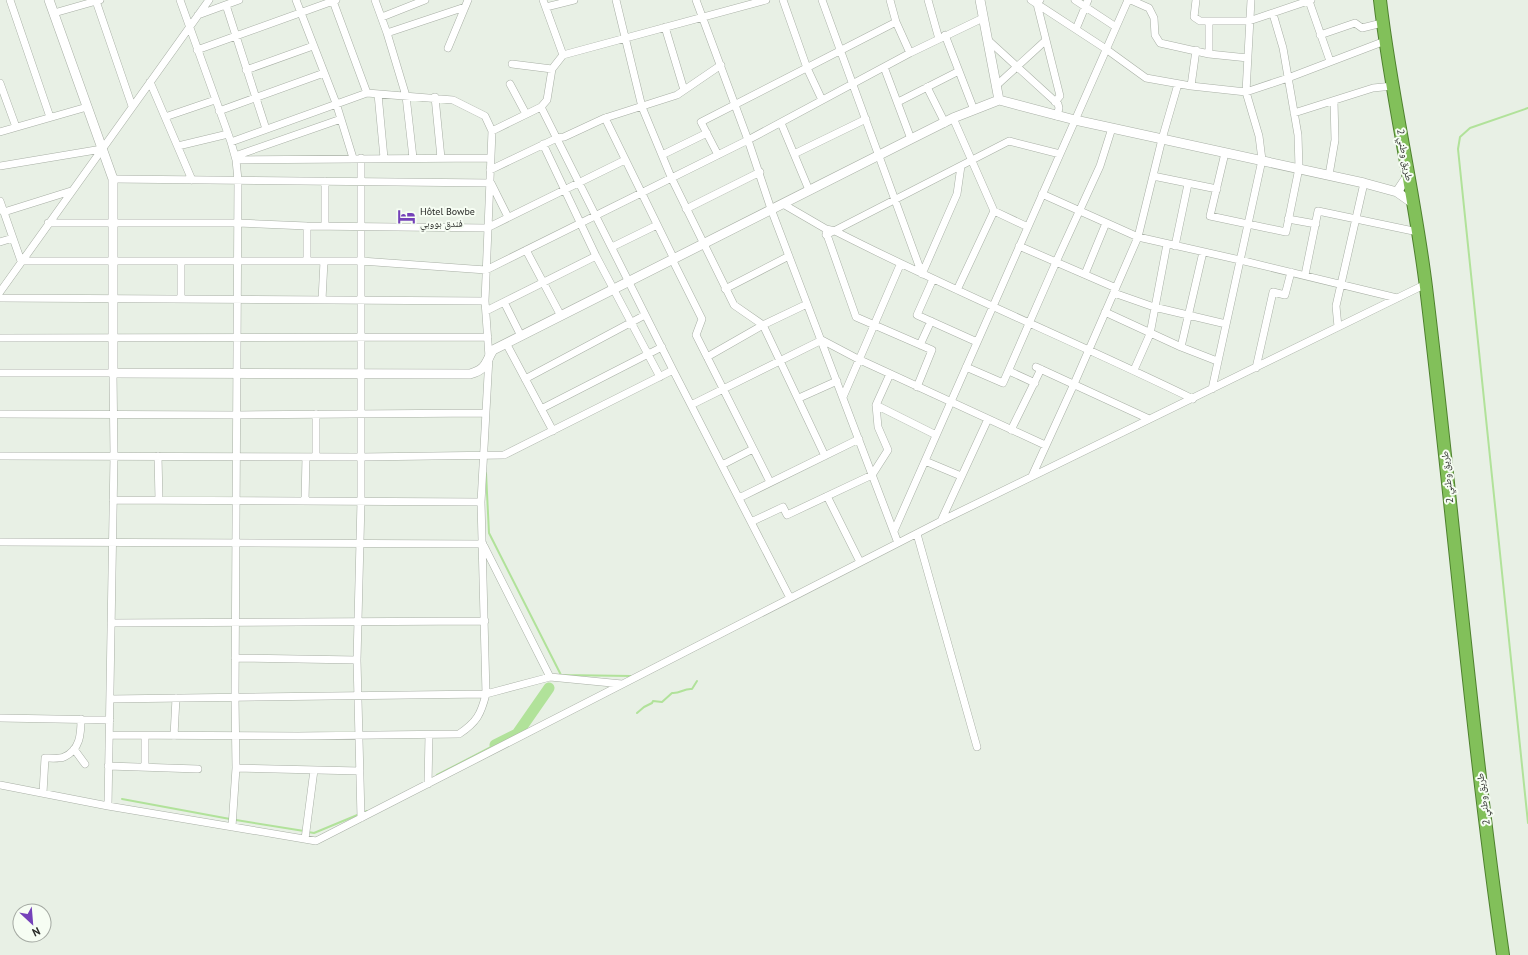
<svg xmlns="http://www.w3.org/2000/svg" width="1528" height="955" font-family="'PT Sans','Noto Naskh Arabic',sans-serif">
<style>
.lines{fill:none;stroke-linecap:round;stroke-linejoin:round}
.stream{stroke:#b1e29a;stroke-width:2}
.river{stroke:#b1e29a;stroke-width:11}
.minor-casing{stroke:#a8afa5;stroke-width:8}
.tertiary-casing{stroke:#a8afa5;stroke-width:10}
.trunk-casing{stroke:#4e812e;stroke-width:14}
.minor{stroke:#fff;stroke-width:7}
.tertiary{stroke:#fff;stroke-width:9}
.trunk{stroke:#82c05a;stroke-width:12}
.labels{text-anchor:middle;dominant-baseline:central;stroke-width:4;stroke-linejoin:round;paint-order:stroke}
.street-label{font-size:10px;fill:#292b28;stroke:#f6fdf3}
.poi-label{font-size:10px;fill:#292b28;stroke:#f6fdf3;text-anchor:start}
</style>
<rect width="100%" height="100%" fill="#e8f0e5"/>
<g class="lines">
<path class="stream" d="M1528,108L1470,128L1460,137L1458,149L1528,823
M486,473L489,533L561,675L631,676
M637,713L644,707L652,703L653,701L662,702L672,693C680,694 684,688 692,689L697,681
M437,775L495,745
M122,799L230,819
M236,820L304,831
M308,832L314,833L367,811"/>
<path class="river" d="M495,745L517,734L549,688"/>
<defs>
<path id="minor" d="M10,0L50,117
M180,0L231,142L236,160L238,180L235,697L236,768L232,827
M296,0L336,103L353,158
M375,0L387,33L406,96L413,158
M543,0L563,55
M616,0L642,107L671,177L734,305L763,325L825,456
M696,0L748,140L771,209L898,543
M783,0L807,68L822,100
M822,0L922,274
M890,0L896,22L910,53
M928,0L939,39
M1031,0L1106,49L1146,78L1191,86L1246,92L1288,78L1385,41
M1040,0L1037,4L1060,96L1055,102
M1075,0L1116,27
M1131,0L1149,8L1154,18L1155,35L1160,43L1209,54L1248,58
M1196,0L1194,17L1200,21H1249L1311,0
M96,1L132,106
M333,1L367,93
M1309,1L1330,61
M226,5L266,129
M546,7L574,0
M54,13L100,0
M198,15L239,0
M382,17L425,0
M1209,21V54
M665,27L684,90
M1076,29L1088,0
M387,33L465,7
M945,35L974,110
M1320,35L1355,23L1362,28L1382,23
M989,41L1058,104L1059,108L1057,116
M448,48L468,0
M197,50L336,0
M512,64L552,69
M884,67L911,139
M246,70L313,46
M150,82L192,180
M0,83L16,127
M510,84L526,114
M997,85L1045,41
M1191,86L1196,50
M927,87L945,123
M378,94L384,158
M435,97L441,158
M898,102L959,71
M541,107L673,370L790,598
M219,111L324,73
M1294,113L1373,88L1393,86
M165,117L215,100
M605,118L674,259
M953,118L994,211L1028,227
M781,123L809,190
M492,131L541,107L547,100L552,69L563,55L766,0
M0,132L87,107
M543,144L596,256L660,377
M178,146L228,134
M1225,153L1210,216L1286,232L1299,168L1298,135L1283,48L1273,14
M794,154L866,119
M662,155L707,133
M718,155L701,122L896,22
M235,156L341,119
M236,160L489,158
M0,166L102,149
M490,170L557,138L564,137L605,118L677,95L721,65
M1329,175L1335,140L1334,101
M1153,176L1217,189
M113,179L491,183L508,217
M325,181V226
M1042,194L1138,237L1240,260L1397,298
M0,201L21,261H361L486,270L748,140L910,53L983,18
M783,204L826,229L835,231C952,291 1074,341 1193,399
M0,209L4,212L71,191
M686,209L760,172
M1288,219L1316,224
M48,223H238L307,226L487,228L625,160
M826,232L856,317L932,350L917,387
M826,235L1009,141L1060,154
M0,242L13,238
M1019,246L1116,288
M1175,246L1188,184
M612,247L657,225
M526,250L561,316
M672,259L702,319L696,335L770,482
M307,261V226
M181,262V299
M922,274L957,194L961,166
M1085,274L1106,223
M1305,275L1318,211L1418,232
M933,279L917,315L977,342
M725,289L789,256
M957,290L994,211
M0,292L209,0
M1114,293L1154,307L1226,324
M0,298L485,301
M322,300L324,261
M504,302L521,336
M486,311L596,256
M1105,312L1181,347L1217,361
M1338,327L1336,306L1364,183
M0,338L488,337
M506,343L553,431
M920,345L931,321
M1181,347L1203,252
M707,357L763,325L807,304
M966,367L1003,383L1056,262L1100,166L1112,128
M1036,367L1149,419
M1256,368L1273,292L1285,295L1291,272
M1134,370L1150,334L1167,244
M1009,371L1035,383
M0,373H113L114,456L108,806
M525,379L645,315
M1212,389L1262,160L1259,136L1246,92L1251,0
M843,397L900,265
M799,398L837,381
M691,405L822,340L858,359L1045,445
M876,405L936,435
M541,409L662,347
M0,414L237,415L485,413
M1011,430L1041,369
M0,456L361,457L504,455L673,370
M158,456L159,500
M316,457V414
M925,461L961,476
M722,465L753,449
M1032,476L1074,384L1138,237L1162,139L1178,84
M827,496L860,562
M739,498L859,439
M113,500L481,502
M305,501L306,457
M941,521L988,419
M751,522L783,507L787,515L872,475L888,450L878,427L876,405L890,374
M894,531L1128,0
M917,534L977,747
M0,542L483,544
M484,546L550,677
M111,623L485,621
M235,658L357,660
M110,699L486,694L550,677L622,684
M0,718L110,720
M110,735L298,736L459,734C477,722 481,714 486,694L481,502L489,357L485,301L492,131L485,116L453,100L367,93L231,142
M145,736V767
M174,736L176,698
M74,749L85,764
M108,766L198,769
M236,768L360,771
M428,784L429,735
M0,785L108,806L316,841L941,521L1426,284
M43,793L45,758C50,758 59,759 64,757C80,750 81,734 81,719
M361,818L357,660L361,501V158
M305,839L314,770"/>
<path id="tertiary" d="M49,0L113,179V373L470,374C487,369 485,363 493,350L911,139L953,118L999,100L1075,120L1364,183L1397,192L1414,204
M980,0L999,100
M1397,192L1409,174"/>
<path id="trunk" d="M1380,0C1391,96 1414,190 1426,287C1453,509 1471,733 1503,955"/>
</defs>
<use href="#minor" class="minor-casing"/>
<use href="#tertiary" class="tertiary-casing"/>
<use href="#trunk" class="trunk-casing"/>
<use href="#minor" class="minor"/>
<use href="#tertiary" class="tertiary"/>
<use href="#trunk" class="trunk"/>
</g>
<defs>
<symbol id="hotel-bare" viewBox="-9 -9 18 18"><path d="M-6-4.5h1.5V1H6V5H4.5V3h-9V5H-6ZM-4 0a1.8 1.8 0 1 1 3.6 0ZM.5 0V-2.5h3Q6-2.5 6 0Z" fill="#7441b9" stroke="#f6fdf3" stroke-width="2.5" paint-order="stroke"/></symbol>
</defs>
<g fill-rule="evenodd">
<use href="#hotel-bare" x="394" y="204" width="25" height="25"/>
</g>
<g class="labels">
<g class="street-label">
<text transform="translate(1405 155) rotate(80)">طريق وطني 2</text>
<text transform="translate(1447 477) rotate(-96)">طريق وطني 2</text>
<text transform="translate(1483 799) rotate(-97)">طريق وطني 2</text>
</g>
<g class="poi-label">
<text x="420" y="211">Hôtel Bowbe<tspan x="420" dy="12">فندق بووبي</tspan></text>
</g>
</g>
<g transform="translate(32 923) rotate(154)"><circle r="19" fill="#f6fdf3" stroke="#a4a9a2"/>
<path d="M0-3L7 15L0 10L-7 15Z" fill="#7441b9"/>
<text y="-6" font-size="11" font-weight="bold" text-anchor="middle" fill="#292b28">N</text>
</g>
</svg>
